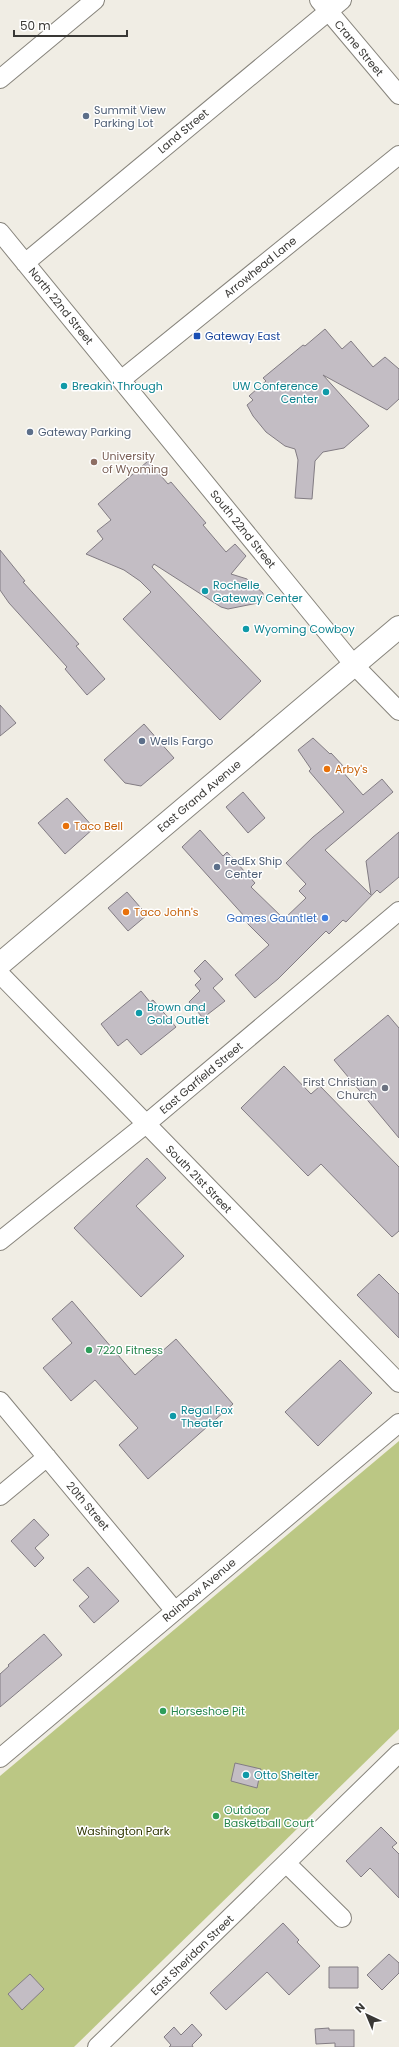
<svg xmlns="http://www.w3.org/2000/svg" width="399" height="2047" font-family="Poppins,sans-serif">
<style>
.green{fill:#bbc784}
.building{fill:#c3bdc4;stroke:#827c83}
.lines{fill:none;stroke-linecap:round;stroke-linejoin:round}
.minor-casing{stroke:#87847c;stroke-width:20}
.major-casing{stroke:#87847c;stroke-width:24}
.minor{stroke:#fff;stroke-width:18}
.major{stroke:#fff;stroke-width:22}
.service-dot{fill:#5c6f8a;stroke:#fff;stroke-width:1.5}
.transit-dot{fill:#1a4fb4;stroke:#fff;stroke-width:1.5}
.culture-dot{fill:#0f9aa8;stroke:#fff;stroke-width:1.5}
.education-dot{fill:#8d6e63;stroke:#fff;stroke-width:1.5}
.food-dot{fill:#e8710a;stroke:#fff;stroke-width:1.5}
.shop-dot{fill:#3f7fe0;stroke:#fff;stroke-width:1.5}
.worship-dot{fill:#6b7280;stroke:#fff;stroke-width:1.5}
.leisure-dot{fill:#2e9e5b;stroke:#fff;stroke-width:1.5}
.labels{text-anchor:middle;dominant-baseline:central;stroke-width:3;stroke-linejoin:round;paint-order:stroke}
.street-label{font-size:11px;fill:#393835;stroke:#fff}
.service-label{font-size:11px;fill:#4e5e75;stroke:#fff;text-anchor:start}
.transit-label{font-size:11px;fill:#164399;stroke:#fff;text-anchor:start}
.culture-label{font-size:11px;fill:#0d838f;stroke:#fff;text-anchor:start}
.education-label{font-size:11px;fill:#785e54;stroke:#fff;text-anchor:start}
.food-label{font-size:11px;fill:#c56008;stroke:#fff;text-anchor:start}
.shop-label{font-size:11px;fill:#366cbe;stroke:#fff;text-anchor:end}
.worship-label{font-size:11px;fill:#5b616d;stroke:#fff;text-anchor:end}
.leisure-label{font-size:11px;fill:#27864d;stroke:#fff;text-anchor:start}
.park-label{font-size:11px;fill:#2e3500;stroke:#fff}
</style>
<rect width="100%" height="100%" fill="#f0ede4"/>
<path class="green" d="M399,1441V1729L74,2047H0V1776Z"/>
<path class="building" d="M325,329L342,349L351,341L373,367L385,357L399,369V399L387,410L323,375L369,426L344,448L323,452L315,461L312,499L295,498L298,460L295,449L285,446L266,432L253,416L247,405L253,400L249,396L266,381L263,378L303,345L305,346Z
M148,461L168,484L171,482L206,523L203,525L226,552L235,544L246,556L231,574L247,579L263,593V598L258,603L228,609L221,607L154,564L152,567L261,681L220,720L123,619L151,592L140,581L124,570L86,554L103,539L97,531L111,520L98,504Z
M0,550L25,581L23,582L79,644L76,646L105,679L87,695L65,669L67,667L9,603L0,590Z
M0,705L16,723L0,736Z
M144,724L174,758L141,786L125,783L104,760Z
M313,738L330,754L331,753L345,768L342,771L363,795L382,779L393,792L325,850L371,895L366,861L399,832V877L380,893L377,890L346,922L343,920L329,934L326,931L278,979L255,998L235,975L269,945L243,919L245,917L182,847L200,830L223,856L227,852L255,883L251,887L284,919L306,898L299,891L306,884L286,863L313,837L344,812L309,771L311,769L298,750Z
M243,792L265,818L248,833L226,807Z
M67,798L94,828L65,854L38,823Z
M127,892L147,915L128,931L108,908Z
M205,960L223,979L213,988L225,1001L203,1018L189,1002L200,991L195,985L201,979L194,971Z
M141,991L150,1002L153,1000L176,1027L141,1055L127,1039L118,1046L101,1024Z
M388,1015L399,1028V1138L334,1060Z
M284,1066L311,1094L320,1086L399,1167V1231L392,1237L321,1164L308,1176L241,1108Z
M147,1158L166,1178L136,1206L184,1256L141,1297L74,1228Z
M379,1274L399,1294V1338L357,1295Z
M72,1301L135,1375L176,1339L233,1404L148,1479L119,1445L138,1428L95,1380L71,1401L43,1368L72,1343L52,1319Z
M340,1360L372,1393L318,1446L285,1412Z
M34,1519L49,1535L35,1548L44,1558L35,1567L11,1541Z
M88,1567L119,1601L94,1623L79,1606L89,1597L73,1580Z
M44,1634L62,1655L0,1707V1674L9,1666L8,1665Z
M235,1763L261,1769L257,1788L231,1781Z
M381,1827L397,1843L392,1847L399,1854V1898L370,1868L361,1877L346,1861Z
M283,1923L299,1940L297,1942L320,1966L289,1995L267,1972L226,2010L210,1993Z
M389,1954L399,1963V1973L382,1990L367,1975Z
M329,1967H358V1988H329Z
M30,1974L44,1989L22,2010L8,1994Z
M192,2024L202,2035L192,2045L193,2047H169L171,2045L164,2037L174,2027L181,2035Z
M329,2028V2030H354V2047H335V2043L316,2044L315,2029Z"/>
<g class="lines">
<defs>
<path id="minor" d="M319,0L399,95
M0,79L95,0
M0,232L354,665L399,711
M25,263L342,0
M121,380L399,155
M0,974L399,1383
M0,1241L146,1124L399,911
M0,1401L175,1611
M0,1496L47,1457
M0,1758L399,1423
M286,1863L342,1918
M97,2047L399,1753"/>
<path id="major" d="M0,964L399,627"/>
</defs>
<use href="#minor" class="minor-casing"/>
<use href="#major" class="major-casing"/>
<use href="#minor" class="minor"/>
<use href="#major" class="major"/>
</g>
<g class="service-dot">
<circle cx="86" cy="116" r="4"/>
<circle cx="30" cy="432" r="4"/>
<circle cx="142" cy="741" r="4"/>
<circle cx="217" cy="867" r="4"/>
</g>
<rect class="transit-dot" x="193" y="332" width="8" height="8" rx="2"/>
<g class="culture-dot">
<circle cx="64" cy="386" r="4"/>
<circle cx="326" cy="392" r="4"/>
<circle cx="205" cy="591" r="4"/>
<circle cx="246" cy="629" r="4"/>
<circle cx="139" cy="1013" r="4"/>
<circle cx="173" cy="1416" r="4"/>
<circle cx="246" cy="1775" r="4"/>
</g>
<circle class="education-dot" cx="94" cy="462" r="4"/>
<g class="food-dot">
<circle cx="327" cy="769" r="4"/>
<circle cx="66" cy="826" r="4"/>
<circle cx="126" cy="912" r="4"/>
</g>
<circle class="shop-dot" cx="325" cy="918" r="4"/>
<circle class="worship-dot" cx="385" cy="1088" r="4"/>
<g class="leisure-dot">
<circle cx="89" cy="1350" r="4"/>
<circle cx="163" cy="1711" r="4"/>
<circle cx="216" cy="1816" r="4"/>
</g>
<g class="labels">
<g class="street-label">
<text transform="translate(359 48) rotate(50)">Crane Street</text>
<text transform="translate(183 131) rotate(-40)">Land Street</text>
<text transform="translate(260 267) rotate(-39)">Arrowhead Lane</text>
<text transform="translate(61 306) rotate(51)">North 22nd Street</text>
<text transform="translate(243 529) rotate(51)">South 22nd Street</text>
<text transform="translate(199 796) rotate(-40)">East Grand Avenue</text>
<text transform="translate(201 1078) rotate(-40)">East Garfield Street</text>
<text transform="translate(199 1179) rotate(46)">South 21st Street</text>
<text transform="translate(88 1506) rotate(50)">20th Street</text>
<text transform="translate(199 1590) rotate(-40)">Rainbow Avenue</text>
<text transform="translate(192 1955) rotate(-44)">East Sheridan Street</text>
</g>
<g class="service-label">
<text x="94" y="110">Summit View<tspan x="94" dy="13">Parking Lot</tspan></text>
<text x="38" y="432">Gateway Parking</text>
<text x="150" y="741">Wells Fargo</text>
<text x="225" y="861">FedEx Ship<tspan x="225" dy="13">Center</tspan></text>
</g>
<g class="transit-label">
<text x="205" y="336">Gateway East</text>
</g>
<g class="culture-label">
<text x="72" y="386">Breakin' Through</text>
<text x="318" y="386" text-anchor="end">UW Conference<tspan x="318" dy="13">Center</tspan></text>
<text x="213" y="585">Rochelle<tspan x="213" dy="13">Gateway Center</tspan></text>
<text x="254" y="629">Wyoming Cowboy</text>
<text x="147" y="1007">Brown and<tspan x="147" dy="13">Gold Outlet</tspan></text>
<text x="181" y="1410">Regal Fox<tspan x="181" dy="13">Theater</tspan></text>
<text x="254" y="1775">Otto Shelter</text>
</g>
<g class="education-label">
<text x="102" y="456">University<tspan x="102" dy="13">of Wyoming</tspan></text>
</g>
<g class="food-label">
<text x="335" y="769">Arby's</text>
<text x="74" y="826">Taco Bell</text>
<text x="134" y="912">Taco John's</text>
</g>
<g class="shop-label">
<text x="317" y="918">Games Gauntlet</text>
</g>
<g class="worship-label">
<text x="377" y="1082">First Christian<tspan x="377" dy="13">Church</tspan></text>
</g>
<g class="leisure-label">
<text x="97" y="1350">7220 Fitness</text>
<text x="171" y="1711">Horseshoe Pit</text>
<text x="224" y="1810">Outdoor<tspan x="224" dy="13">Basketball Court</tspan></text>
</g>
<g class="park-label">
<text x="123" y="1831">Washington Park</text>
</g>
</g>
<g transform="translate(367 2015) rotate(316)" stroke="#ffffff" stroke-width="3" paint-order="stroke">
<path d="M0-3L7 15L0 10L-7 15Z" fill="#393835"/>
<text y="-6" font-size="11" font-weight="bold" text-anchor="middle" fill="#393835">N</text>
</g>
<path d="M14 30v6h113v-6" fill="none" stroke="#393835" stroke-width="2"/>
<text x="20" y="30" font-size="12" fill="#393835" stroke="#ffffff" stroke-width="3" paint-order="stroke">50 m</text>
</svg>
